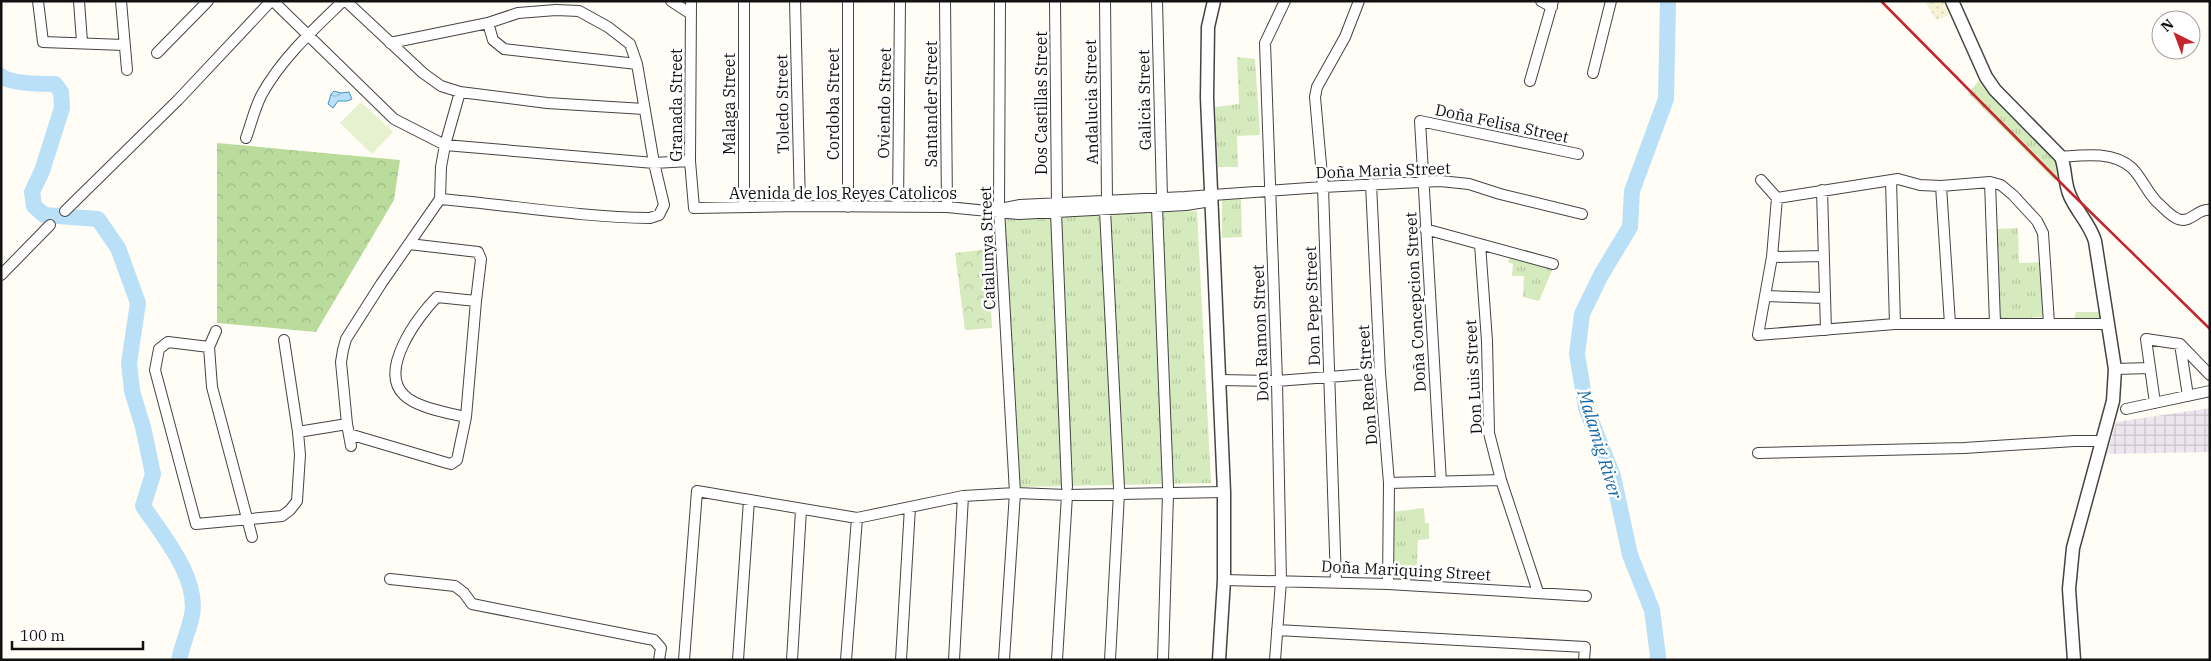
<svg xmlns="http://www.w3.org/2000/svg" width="2211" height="661" font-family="'IBM Plex Serif',serif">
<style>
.industrial{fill:url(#industrial-grid)}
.farmland{fill:url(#farmland-dots)}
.grass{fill:url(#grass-tufts)}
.forest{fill:url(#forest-crowns)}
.park{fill:url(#park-crowns)}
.pitch{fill:#e6f2cf}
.water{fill:url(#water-waves);stroke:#3f96cf}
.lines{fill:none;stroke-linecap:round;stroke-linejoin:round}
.river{stroke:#b9e0f7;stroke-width:16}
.minor-casing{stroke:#444;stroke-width:12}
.tertiary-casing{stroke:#444;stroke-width:15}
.minor{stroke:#fff;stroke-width:10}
.tertiary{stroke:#fff;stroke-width:12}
.rail{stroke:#c4262e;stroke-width:2.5}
.labels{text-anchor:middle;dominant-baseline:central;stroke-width:5;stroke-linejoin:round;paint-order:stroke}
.street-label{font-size:16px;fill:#111;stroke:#fff}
.water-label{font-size:18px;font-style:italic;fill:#1768a6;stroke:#fff}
</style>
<defs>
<pattern id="industrial-grid" width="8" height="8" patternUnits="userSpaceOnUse" patternTransform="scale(1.25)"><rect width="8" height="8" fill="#eee6ef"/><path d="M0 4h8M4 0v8" fill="none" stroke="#cbc4cc"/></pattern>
<pattern id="farmland-dots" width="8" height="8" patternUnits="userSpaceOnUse" patternTransform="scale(1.25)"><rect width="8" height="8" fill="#f6f3d4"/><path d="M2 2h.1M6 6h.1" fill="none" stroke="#d2cfb5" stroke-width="1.8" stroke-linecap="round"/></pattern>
<pattern id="grass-tufts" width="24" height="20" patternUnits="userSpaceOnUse" patternTransform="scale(1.25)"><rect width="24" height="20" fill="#d5ebbd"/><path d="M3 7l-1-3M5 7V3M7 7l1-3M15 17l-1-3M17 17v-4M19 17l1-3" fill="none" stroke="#b6c8a1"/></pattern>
<pattern id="forest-crowns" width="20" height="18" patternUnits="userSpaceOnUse" patternTransform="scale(1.25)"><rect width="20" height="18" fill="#b9dc9c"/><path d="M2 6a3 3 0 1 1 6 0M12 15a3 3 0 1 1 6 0" fill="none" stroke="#9ebc85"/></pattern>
<pattern id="park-crowns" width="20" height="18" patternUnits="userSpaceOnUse" patternTransform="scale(1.25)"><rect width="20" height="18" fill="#d5ebbd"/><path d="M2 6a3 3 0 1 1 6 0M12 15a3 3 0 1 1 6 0" fill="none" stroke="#b6c8a1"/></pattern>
<pattern id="water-waves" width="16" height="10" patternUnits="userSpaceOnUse" patternTransform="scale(1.25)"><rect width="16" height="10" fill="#b9e0f7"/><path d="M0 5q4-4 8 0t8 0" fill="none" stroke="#9ebfd3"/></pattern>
</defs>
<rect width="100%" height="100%" fill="#fffdf5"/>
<path class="industrial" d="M2210,408V452L2107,454L2116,422Z"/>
<path class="farmland" d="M1925,1H1952L1957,12L1936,20Z"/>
<path class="grass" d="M1237,57L1255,59L1260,135L1237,136L1238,167H1218L1215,107L1239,104Z
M1979,81C1999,100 2053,148 2061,171L2055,181L1968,93Z
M1222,199H1241L1242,237L1222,238Z
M1197,211L1211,483L1017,487L1004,217Z
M2018,228L2019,263L2043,262L2044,317L1999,319L1997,229Z
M1511,255L1553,268L1539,301L1523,297L1524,276H1512L1513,264L1508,262Z
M1424,508L1425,523H1429V539L1418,540L1416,581L1392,579V512Z"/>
<path class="forest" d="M217,143L400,160L394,200L316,332L217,323Z"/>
<path class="park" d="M988,249L992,328L965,330L955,253Z
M2076,312H2105L2106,327H2072Z"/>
<path class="pitch" d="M361,102L393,132L372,154L340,123Z"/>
<path class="water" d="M334,91L341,93L349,92L352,99L347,101H338L333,108L328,104L331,94Z"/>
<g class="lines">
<path class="river" d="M1,76C10,84 43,84 55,84L61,92L62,108L42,171L32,192L34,206L44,215L98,219L118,248L138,303L129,363L132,391L143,427L153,474L143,506C163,536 199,578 192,615C189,630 182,645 179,660
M1657,660L1658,656L1652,610L1630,555L1613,476L1586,408L1577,354L1582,314L1601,275L1630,227L1632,191L1666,99L1668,1"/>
<defs>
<path id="minor" d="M38,1L43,42L124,45
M79,1L82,42
M121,1L127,70
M273,1L394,119L445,145L654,163L690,161
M346,1L423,73L441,86L460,92L547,103L644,109
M671,1L691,14
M691,1L690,161L694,208L800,206L947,207L1019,214L1186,205L1211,201
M744,1V207
M795,1L800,206
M848,1V207
M945,1L947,207
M1000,1L999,209L1015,493L1004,660
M1055,1L1057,204
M1105,1L1107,201
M1157,1L1162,198
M1541,1L1552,7
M488,23L493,40L504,49L637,64
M390,43L488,23L518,13L556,10L579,11L608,27L630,44L637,64L654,163L664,205L659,215L650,218C579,217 510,205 440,199
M157,53L208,1
M1593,73L1611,1
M1530,81L1553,1
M246,138C251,124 255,107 262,94C282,58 314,29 343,1
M2061,157C2084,155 2113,151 2132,168C2142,178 2147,192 2157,202C2164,208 2170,216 2178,219C2190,224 2198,208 2210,210
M1761,180L1777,198L1772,257L1758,335L1895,324H2107
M1891,180L1895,324
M1990,182L1995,323
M1371,184L1380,373L1389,483L1388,584
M1941,186L1950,324
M1822,190L1826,330
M1777,198L1898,179L1920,185L1941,186L1990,182L2001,185L2013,195L2037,221L2043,233L2049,323
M898,206L900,1
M1157,207L1168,487
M995,210L1020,205L1185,197L1323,187L1440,181L1469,184L1500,194L1582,214
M1105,210L1119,488
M65,211L178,100L271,1
M1056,212L1067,487
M1425,229L1553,264
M1480,244L1487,341L1489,433L1501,480L1538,592
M1772,257L1824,256
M1,275L50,225
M1766,296L1825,298
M216,331L209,347L212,387L252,537
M2180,344L2188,396
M209,347L168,342L159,349L155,370L196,524L282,516L290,510L297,501L300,455L298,432L284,340
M2115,369L2150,368
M1220,380L1277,381L1380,373
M2155,403L2146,339L2180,344L2210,375
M2126,409L2210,391
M466,417C449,413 417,408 404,395C378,370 418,316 437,297L476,301
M298,432L347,424
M349,434L447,463L451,464L457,460L466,417L476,301L481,259L478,252L409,244
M351,446L347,424L341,362L343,350L346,339L381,284L440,199L441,167L445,145L460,92
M1758,453L1964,448L2074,441H2102
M1441,482L1420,121L1578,154
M1389,483L1501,480
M390,579L455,586L464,593L472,604L654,640L661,648L659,660
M1224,580L1388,584L1586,596
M1336,582L1323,187L1315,97L1317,87L1345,37L1359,1
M1277,630L1585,647L1584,660
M684,660L697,491L857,518L963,496L1015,493L1067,495L1224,492
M738,660L749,500
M792,660L801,510
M846,660L857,518
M901,660L910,507
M954,660L963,496
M1057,660L1067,495
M1110,660L1119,493
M1163,660L1168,494
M1275,660L1281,581L1277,381L1265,43L1285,1"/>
<path id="tertiary" d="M1214,1L1208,27L1207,98L1224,492V580L1219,660
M1952,1L1986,77L1995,90L2061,157C2066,169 2064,183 2070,196C2077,212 2090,224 2095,241L2115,369L2113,401L2073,548L2069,589L2074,660"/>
</defs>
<use href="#minor" class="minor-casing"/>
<use href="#tertiary" class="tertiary-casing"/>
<use href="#minor" class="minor"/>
<use href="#tertiary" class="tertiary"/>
<path class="rail" d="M1881,1L2067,189L2210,329"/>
</g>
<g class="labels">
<g class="street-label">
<text transform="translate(1144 100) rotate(-91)">Galicia Street</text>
<text transform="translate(1091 102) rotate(-91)">Andalucia Street</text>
<text transform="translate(884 103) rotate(-89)">Oviendo Street</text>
<text transform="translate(1041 103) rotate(-90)">Dos Castillas Street</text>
<text transform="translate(729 104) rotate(-90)">Malaga Street</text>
<text transform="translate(782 104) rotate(-91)">Toledo Street</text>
<text transform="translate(833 104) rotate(-90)">Cordoba Street</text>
<text transform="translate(931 104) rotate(-90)">Santander Street</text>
<text transform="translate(676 105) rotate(-90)">Granada Street</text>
<text transform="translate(1502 123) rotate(12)">Doña Felisa Street</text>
<text transform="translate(1383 170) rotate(-2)">Doña Maria Street</text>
<text x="843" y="193">Avenida de los Reyes Catolicos</text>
<text transform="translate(987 248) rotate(-92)">Catalunya Street</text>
<text transform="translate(1415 302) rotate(-93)">Doña Concepcion Street</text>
<text transform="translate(1312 306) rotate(-92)">Don Pepe Street</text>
<text transform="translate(1260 333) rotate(-92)">Don Ramon Street</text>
<text transform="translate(1473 377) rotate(-93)">Don Luis Street</text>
<text transform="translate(1367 385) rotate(-94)">Don Rene Street</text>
<text transform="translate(1406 570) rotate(3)">Doña Mariquing Street</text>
</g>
<g class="water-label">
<text transform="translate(1600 444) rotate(73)">Malamig River</text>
</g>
</g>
<rect width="2211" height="661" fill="none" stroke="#111111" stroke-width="5"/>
<g transform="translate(2176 35) rotate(318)"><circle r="24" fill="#ffffff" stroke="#a0a0a0"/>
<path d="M0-4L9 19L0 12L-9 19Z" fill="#c4262e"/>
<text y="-8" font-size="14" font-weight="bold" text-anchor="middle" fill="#111111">N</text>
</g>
<path d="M12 641v8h131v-8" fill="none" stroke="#111111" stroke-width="2.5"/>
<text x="20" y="641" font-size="15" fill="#111111" stroke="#ffffff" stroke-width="4" paint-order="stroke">100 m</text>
</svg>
